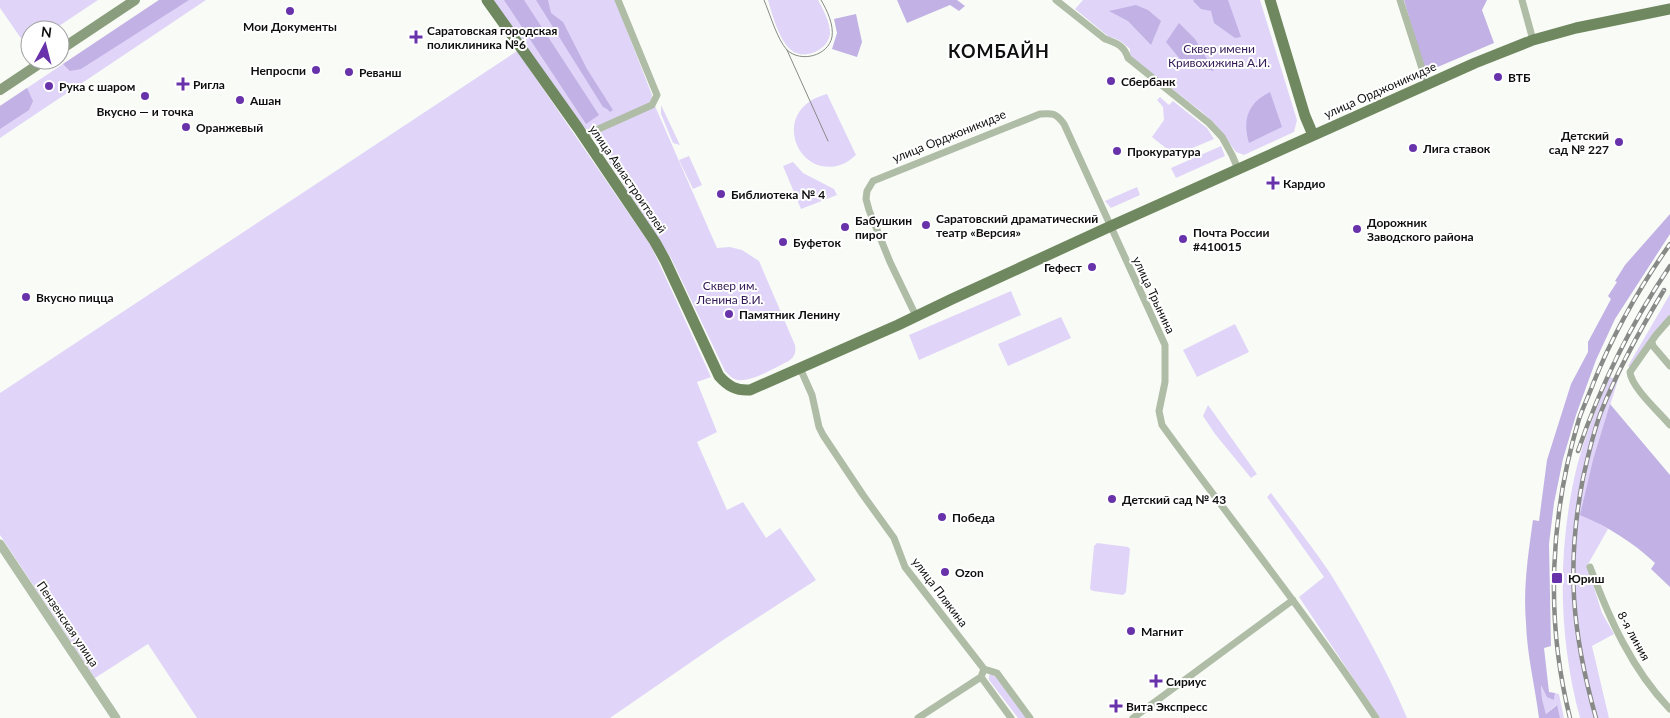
<svg xmlns="http://www.w3.org/2000/svg" width="1670" height="718" font-family="Lato,sans-serif">
<style>
.green{fill:#e0d5f8}
.forest{fill:#c1b1e5}
.lines{fill:none;stroke-linecap:round;stroke-linejoin:round}
.minor{stroke:#afbca6;stroke-width:7}
.tertiary{stroke:#afbca6;stroke-width:9}
.secondary{stroke:#8a9e7d;stroke-width:10}
.primary{stroke:#708860;stroke-width:11}
.tram{stroke:#888a87;stroke-width:1}
.rail-casing{stroke:#888a87;stroke-width:4.5}
.rail{stroke:#fff;stroke-width:2.5;stroke-dasharray:8;stroke-linecap:butt}
.poi-dot{fill:#6833aa;stroke:#fff;stroke-width:2}
.labels{text-anchor:middle;dominant-baseline:central;stroke-width:4;stroke-linejoin:round;paint-order:stroke}
.poi-label{font-size:12px;font-weight:bold;fill:#0e0f0e;stroke:#fff;text-anchor:start}
.park-label{font-size:12px;fill:#331956;stroke:#fff}
.street-label{font-size:12px;fill:#0e0f0e;stroke:#fff}
.district-label{font-size:18px;font-weight:bold;letter-spacing:1px;fill:#0e0f0e;stroke:#fff}
</style>
<rect width="100%" height="100%" fill="#f9fcf6"/>
<path class="green" d="M0,0H98L53,30H30V45L27,47L0,8Z
M159,0H206L0,138V106Z
M493,0H615L652,95L651,100L648,104L593,129H586L582,127Z
M768,0H818C823,9 830,22 830,33C829,50 804,61 791,50C779,40 772,14 768,0Z
M1083,0H1260L1297,120L1294,132L1244,155L1236,152L1215,124L1203,113L1130,56V49C1123,43 1118,38 1109,37L1075,9Z
M517,51L651,246L659,263L711,377L697,382L717,432L697,442L727,510L743,502L766,538L780,528L816,580L723,640L610,718H197L148,644L95,678L0,535V393Z
M827,94L856,155C852,158 848,162 843,164C797,182 768,109 827,94Z
M1160,97L1169,105L1173,101L1207,128L1214,139L1171,157L1167,149L1152,137L1164,120L1163,107L1157,100Z
M661,105L680,145L673,143L661,114Z
M655,106L717,248L730,247L742,250L759,261L795,345C796,353 795,356 789,361C776,367 752,382 738,380C732,379 729,375 725,371L671,258L592,136Z
M1221,146L1225,156L1176,178L1171,168Z
M689,156L702,185L693,189L679,160Z
M793,162L803,173L834,189L837,195L801,209L783,166Z
M1137,187L1140,195L1111,208L1105,201Z
M1011,291L1021,315L919,360L909,335Z
M1670,294V317L1630,367L1628,366Z
M1061,317L1071,338L1008,366L998,344Z
M1235,324L1249,352L1197,377L1183,350Z
M1610,377L1618,380L1594,456L1595,521L1608,529L1587,566L1602,613L1614,634L1592,646L1609,718H1580C1558,637 1557,548 1577,466C1585,436 1597,406 1610,377Z
M1208,405L1257,474L1251,478L1215,434L1203,416Z
M1271,493C1291,520 1312,546 1330,573C1359,620 1386,668 1407,718H1380L1299,597L1324,577L1267,497Z
M1097,543L1128,547L1130,549L1126,592L1123,595L1093,591L1090,589L1094,546Z
M992,674L995,676L1027,718H1018L989,680V675Z
M1541,683L1554,700L1555,693L1559,694L1564,718H1560L1556,705L1546,714L1542,699Z"/>
<path class="forest" d="M159,0H189L81,69L70,71L63,64Z
M504,0H524L599,115L586,124Z
M536,0H548L551,13L563,22L587,69L613,110L610,112L607,109L603,107Z
M897,0H957L965,6L959,11L950,5L907,23Z
M1194,0H1228L1241,37L1235,38L1214,23L1211,11L1201,9L1193,1Z
M1404,0H1487L1482,10L1494,43L1433,69L1423,65Z
M1136,5L1148,10L1161,21L1151,45L1128,21L1109,11Z
M856,14L862,42L857,57L832,49L837,33L834,19Z
M1179,23L1195,39L1214,71L1184,64L1166,42Z
M27,88L33,101L29,110L0,129V106Z
M1270,92L1282,127L1249,143C1242,119 1248,103 1270,92Z
M1670,214V234L1615,319L1596,360L1576,415L1563,459L1554,503L1549,544L1551,646L1544,648L1549,692L1555,693L1554,700L1547,697L1541,685L1542,699L1546,714L1557,705L1560,718H1539C1535,686 1527,655 1526,623C1523,589 1528,555 1533,520L1539,521L1547,460L1571,384L1588,352V342L1611,299L1608,296L1617,282L1615,281L1625,265Z
M1610,404L1670,475V587L1651,569L1655,563C1634,543 1607,526 1580,515L1594,456Z"/>
<g class="lines">
<path class="minor" d="M1056,0L1105,39C1116,43 1124,45 1128,58L1209,123L1222,137L1232,155L1238,169
M1400,0L1427,84
M1522,0L1533,40
M583,136L652,105L657,95L618,0
M916,316L890,262L869,210L866,199L867,191L873,181L1040,114C1053,113 1056,113 1064,124L1165,345V382L1159,411L1162,425C1233,523 1309,617 1376,718
M1670,319L1656,335L1630,372C1631,387 1660,413 1670,425
M1652,342L1653,346L1670,366
M800,368L812,395L819,427L823,435L863,495L894,538L905,567L984,669L981,677L1011,718
M1590,567C1609,618 1632,670 1670,709
M984,669L997,673L1030,718
M918,718L981,677
M1133,718L1293,600"/>
<path class="tertiary" d="M0,544L116,718"/>
<path class="secondary" d="M60,50L135,0
M0,90L45,60"/>
<path class="primary" d="M487,0L578,128L655,242L665,260L719,376C728,386 736,391 750,390L898,325L952,299L1111,226L1475,63L1533,40L1576,28L1670,9
M1270,0L1305,116L1313,135"/>
<path class="tram" d="M764,0C770,14 777,39 787,50C801,63 828,56 832,37C834,25 827,10 821,0
M787,50L828,141"/>
<defs>
<path id="rail" d="M1578,451C1601,384 1630,325 1670,266
M1570,718C1545,619 1550,516 1579,419C1583,407 1589,395 1593,384C1613,334 1639,288 1670,244
M1596,718C1572,633 1566,565 1583,478C1588,456 1593,433 1601,412C1618,369 1640,330 1664,290"/>
</defs>
<use href="#rail" class="rail-casing"/>
<use href="#rail" class="rail"/>
</g>
<g class="poi-dot">
<circle cx="290" cy="11" r="5"/>
<path d="M413.5 29.5h5v5h5v5h-5v5h-5v-5h-5v-5h5z"/>
<circle cx="316" cy="70" r="5"/>
<circle cx="349" cy="72" r="5"/>
<circle cx="1498" cy="77" r="5"/>
<circle cx="1111" cy="81" r="5"/>
<path d="M180.5 76.5h5v5h5v5h-5v5h-5v-5h-5v-5h5z"/>
<circle cx="49" cy="86" r="5"/>
<circle cx="145" cy="96" r="5"/>
<circle cx="240" cy="100" r="5"/>
<circle cx="186" cy="127" r="5"/>
<circle cx="1619" cy="142" r="5"/>
<circle cx="1413" cy="148" r="5"/>
<circle cx="1117" cy="151" r="5"/>
<path d="M1270.5 175.5h5v5h5v5h-5v5h-5v-5h-5v-5h5z"/>
<circle cx="721" cy="194" r="5"/>
<circle cx="926" cy="225" r="5"/>
<circle cx="845" cy="227" r="5"/>
<circle cx="1357" cy="229" r="5"/>
<circle cx="1183" cy="239" r="5"/>
<circle cx="783" cy="242" r="5"/>
<circle cx="1092" cy="267" r="5"/>
<circle cx="26" cy="297" r="5"/>
<circle cx="729" cy="314" r="5"/>
<circle cx="1112" cy="499" r="5"/>
<circle cx="942" cy="517" r="5"/>
<circle cx="945" cy="572" r="5"/>
<rect x="1551" y="572" width="12" height="12" rx="2.5"/>
<circle cx="1131" cy="631" r="5"/>
<path d="M1153.5 673.5h5v5h5v5h-5v5h-5v-5h-5v-5h5z"/>
<path d="M1113.5 698.5h5v5h5v5h-5v5h-5v-5h-5v-5h5z"/>
</g>
<g class="labels">
<g class="poi-label">
<text x="290" y="26" text-anchor="middle">Мои Документы</text>
<text x="427" y="30">Саратовская городская<tspan x="427" dy="14">поликлиника №6</tspan></text>
<text x="306" y="70" text-anchor="end">Непроспи</text>
<text x="359" y="72">Реванш</text>
<text x="1508" y="77">ВТБ</text>
<text x="1121" y="81">Сбербанк</text>
<text x="193" y="84">Ригла</text>
<text x="59" y="86">Рука с шаром</text>
<text x="250" y="100">Ашан</text>
<text x="145" y="111" text-anchor="middle">Вкусно — и точка</text>
<text x="196" y="127">Оранжевый</text>
<text x="1609" y="135" text-anchor="end">Детский<tspan x="1609" dy="14">сад № 227</tspan></text>
<text x="1423" y="148">Лига ставок</text>
<text x="1127" y="151">Прокуратура</text>
<text x="1283" y="183">Кардио</text>
<text x="731" y="194">Библиотека № 4</text>
<text x="936" y="218">Саратовский драматический<tspan x="936" dy="14">театр «Версия»</tspan></text>
<text x="855" y="220">Бабушкин<tspan x="855" dy="14">пирог</tspan></text>
<text x="1367" y="222">Дорожник<tspan x="1367" dy="14">Заводского района</tspan></text>
<text x="1193" y="232">Почта России<tspan x="1193" dy="14">#410015</tspan></text>
<text x="793" y="242">Буфеток</text>
<text x="1082" y="267" text-anchor="end">Гефест</text>
<text x="36" y="297">Вкусно пицца</text>
<text x="739" y="314">Памятник Ленину</text>
<text x="1122" y="499">Детский сад № 43</text>
<text x="952" y="517">Победа</text>
<text x="955" y="572">Ozon</text>
<text x="1568" y="578">Юриш</text>
<text x="1141" y="631">Магнит</text>
<text x="1166" y="681">Сириус</text>
<text x="1126" y="706">Вита Экспресс</text>
</g>
<g class="park-label">
<text x="1219" y="48">Сквер имени<tspan x="1219" dy="14">Кривохижина А.И.</tspan></text>
<text x="730" y="285">Сквер им.<tspan x="730" dy="14">Ленина В.И.</tspan></text>
</g>
<g class="street-label">
<text transform="translate(1380 90) rotate(-24)">улица Орджоникидзе</text>
<text transform="translate(949 136) rotate(-22)">улица Орджоникидзе</text>
<text transform="translate(628 179) rotate(56)">улица Авиастроителей</text>
<text transform="translate(1154 295) rotate(65)">улица Трынина</text>
<text transform="translate(940 592) rotate(53)">улица Плякина</text>
<text transform="translate(68 624) rotate(56)">Пензенская улица</text>
<text transform="translate(1634 636) rotate(61)">8-я линия</text>
</g>
<g class="district-label">
<text x="999" y="51">КОМБАЙН</text>
</g>
</g>
<g transform="translate(45 45) rotate(7)"><circle r="24" fill="#ffffff" stroke="#9f9f9f"/>
<path d="M0-4L9 19L0 12L-9 19Z" fill="#6833aa"/>
<text y="-8" font-size="14" font-weight="bold" text-anchor="middle" fill="#0e0f0e">N</text>
</g>
</svg>
